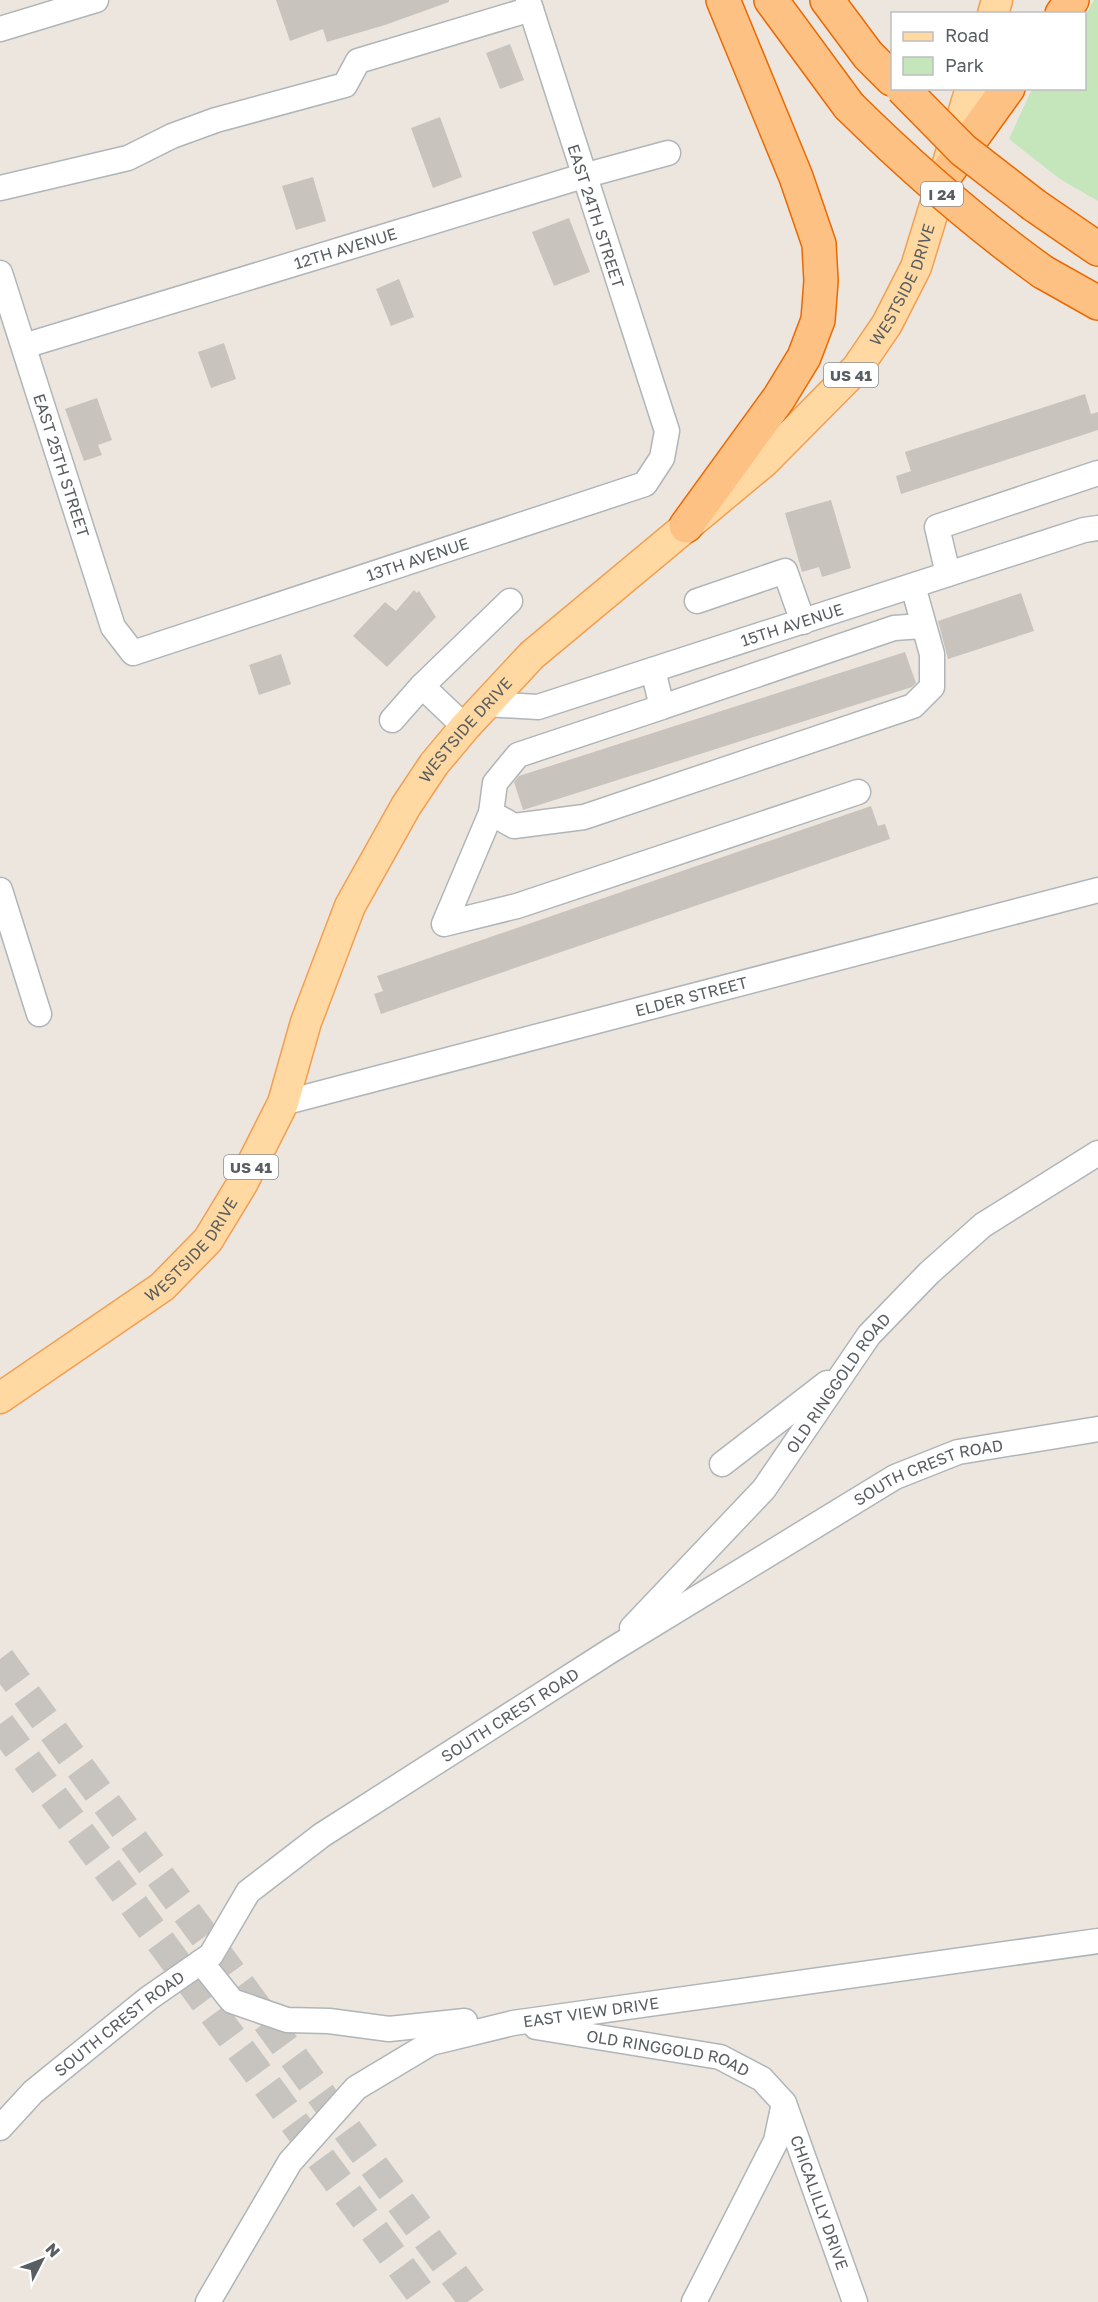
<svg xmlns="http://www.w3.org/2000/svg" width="1098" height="2302" font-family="'Golos Text',sans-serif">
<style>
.green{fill:#c5e5ba}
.building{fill:#c9c3be}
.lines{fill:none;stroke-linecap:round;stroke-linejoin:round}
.major-tunnel{stroke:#c7c4c0;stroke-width:30;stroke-dasharray:30 15;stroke-linecap:butt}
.minor-casing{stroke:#b0b5b8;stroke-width:27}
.major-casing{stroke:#f39e51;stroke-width:33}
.highway-casing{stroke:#eb6900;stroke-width:36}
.minor{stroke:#fff;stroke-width:24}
.major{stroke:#ffd9a1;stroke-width:30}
.highway{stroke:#fec184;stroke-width:33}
.highway-bridge-casing{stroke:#eb6900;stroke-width:36;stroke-linecap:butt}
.highway-bridge{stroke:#fec184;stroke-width:33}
.labels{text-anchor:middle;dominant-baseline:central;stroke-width:4.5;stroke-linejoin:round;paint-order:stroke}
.shield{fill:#fff;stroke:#8a8e90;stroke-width:1.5}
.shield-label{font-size:15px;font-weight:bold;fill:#585e61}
.street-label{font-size:16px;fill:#585e61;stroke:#fff}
</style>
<rect width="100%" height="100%" fill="#ece6df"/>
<path class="green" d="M1094,0H1098V201L1060,179L1009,139L1032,89L1084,88L1085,17Z"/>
<path class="building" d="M276,0H449V2L385,25L327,42L323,29L290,41Z
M510,44L524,80L500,89L486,53Z
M440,117L462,177L433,188L411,128Z
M313,177L326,221L296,230L282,186Z
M569,218L590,272L554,286L532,232Z
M399,279L414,317L391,326L376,289Z
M224,343L236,379L211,388L198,352Z
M1085,394L1091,414L1098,412V430L901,494L896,476L911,471L905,452Z
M97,398L112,440L98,445L102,455L84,461L65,409Z
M831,500L851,568L822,577L819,567L802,572L785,513Z
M414,590L417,593L419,591L436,617L387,667L353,636L385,602L396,611Z
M1021,593L1034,631L948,659L938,621Z
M905,652L916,683L912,687L523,810L514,782L519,776Z
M281,654L291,684L259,695L249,665Z
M871,806L878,826L885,824L890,839L381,1014L374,994L383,991L377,976Z"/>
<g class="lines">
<path class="major-tunnel" d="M0,1659L474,2302
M0,1724L427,2302"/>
<defs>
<g id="minor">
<path d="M0,29L96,0"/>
<path d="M0,188L128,158L172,136L216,120L345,85L358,61L531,9"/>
<path id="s1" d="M0,273L113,627L133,653L645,484L662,458L667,431L528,0"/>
<path id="s2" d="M24,346L583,176L668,153"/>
<path d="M948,574L937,527L1098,473"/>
<path d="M697,601L785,571L803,622"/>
<path d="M653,670L662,707L518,755L495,783L491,813L514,826L584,817L913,706L932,687V654L913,586"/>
<path d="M422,686L465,727"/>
<path id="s3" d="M484,704L538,707L1084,530L1098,528"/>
<path d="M662,707L894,628L922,626"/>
<path d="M392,720L422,686L510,601"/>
<path d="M491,813L444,924L517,906L858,792"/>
<path d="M0,890L39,1014"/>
<path id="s4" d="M283,1103L1098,890"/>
<path d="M722,1464L827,1383"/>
<path id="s5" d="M632,1628L764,1489L869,1335L929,1273L983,1225L1098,1153"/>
<path d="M201,1962L232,2001L287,2020L329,2021L389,2029L465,2021"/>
<path id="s6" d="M536,2027L720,2057L762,2079L784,2103L855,2302"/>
<path id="s7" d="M0,2128L33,2092L149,1998L211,1955L248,1892L322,1835L610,1651L895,1477L958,1452L1098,1429"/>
<path id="s8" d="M208,2302L290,2162L356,2088L431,2043L513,2023L1098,1941"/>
<path d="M694,2302L776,2141L784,2103"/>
</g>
<g id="major">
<path d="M993,14L997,0"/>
<path id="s9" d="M0,1398L162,1287L208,1240L242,1184L283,1103L306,1022L350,906L406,806L434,764L465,727L532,655L765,461L857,368L887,324L916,267L971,88"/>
</g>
<path id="highway" d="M771,0L849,106
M827,0L868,55L892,79
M1062,14L1072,0
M946,174L1008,88
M1034,205L1098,249
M1043,272L1098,303
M686,526L779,398L804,357L818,320L821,281L819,244L796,177L723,0"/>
</defs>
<use href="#minor" class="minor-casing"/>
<use href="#major" class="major-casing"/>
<use href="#highway" class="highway-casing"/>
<use href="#minor" class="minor"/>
<use href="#major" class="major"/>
<use href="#highway" class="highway"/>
<defs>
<path id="highway-bridge" d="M902,88L963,150L1034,205
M849,106C911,167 972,221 1043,272"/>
</defs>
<use href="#highway-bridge" class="highway-bridge-casing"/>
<use href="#highway-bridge" class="highway-bridge"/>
</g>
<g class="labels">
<g class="shield">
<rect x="921" y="182" width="42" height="24" rx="4.5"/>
<rect x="824" y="363" width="54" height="24" rx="4.5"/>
<rect x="224" y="1155" width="54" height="24" rx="4.5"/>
</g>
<g class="shield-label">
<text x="942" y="194">I 24</text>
<text x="851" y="375">US 41</text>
<text x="251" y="1167">US 41</text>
</g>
<g class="street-label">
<text transform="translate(596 216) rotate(72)">EAST 24TH STREET</text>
<text stroke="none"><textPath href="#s2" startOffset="336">12TH AVENUE</textPath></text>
<text stroke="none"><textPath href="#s9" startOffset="1468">WESTSIDE DRIVE</textPath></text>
<text stroke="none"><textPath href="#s1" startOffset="202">EAST 25TH STREET</textPath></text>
<text stroke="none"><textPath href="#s1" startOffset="704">13TH AVENUE</textPath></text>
<text stroke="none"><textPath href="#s3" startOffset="321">15TH AVENUE</textPath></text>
<text stroke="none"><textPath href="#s9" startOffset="838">WESTSIDE DRIVE</textPath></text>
<text stroke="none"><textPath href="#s4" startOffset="422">ELDER STREET</textPath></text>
<text stroke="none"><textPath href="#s9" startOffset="244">WESTSIDE DRIVE</textPath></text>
<text stroke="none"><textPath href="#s5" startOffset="321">OLD RINGGOLD ROAD</textPath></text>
<text stroke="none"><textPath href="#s7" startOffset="1149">SOUTH CREST ROAD</textPath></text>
<text stroke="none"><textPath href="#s7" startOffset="663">SOUTH CREST ROAD</textPath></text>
<text stroke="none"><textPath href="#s8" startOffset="512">EAST VIEW DRIVE</textPath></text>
<text stroke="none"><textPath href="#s7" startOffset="159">SOUTH CREST ROAD</textPath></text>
<text stroke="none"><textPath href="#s6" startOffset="135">OLD RINGGOLD ROAD</textPath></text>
<text stroke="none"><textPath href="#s6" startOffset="372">CHICALILLY DRIVE</textPath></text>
</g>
</g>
<rect x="891" y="12" width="195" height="78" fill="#ffffff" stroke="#bcbfc0" stroke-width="1.5"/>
<rect x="903" y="32" width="30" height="9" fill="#ffd9a1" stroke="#bcbfc0" stroke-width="1.5"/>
<text x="945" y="42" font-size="18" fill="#585e61">Road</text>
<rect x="903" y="57" width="30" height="18" fill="#c5e5ba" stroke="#bcbfc0" stroke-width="1.5"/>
<text x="945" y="72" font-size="18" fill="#585e61">Park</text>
<g transform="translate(42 2260) rotate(48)" stroke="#ffffff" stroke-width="4.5" paint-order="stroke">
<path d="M0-4.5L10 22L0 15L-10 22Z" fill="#585e61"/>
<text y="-9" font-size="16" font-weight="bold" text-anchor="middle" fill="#585e61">N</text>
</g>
</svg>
